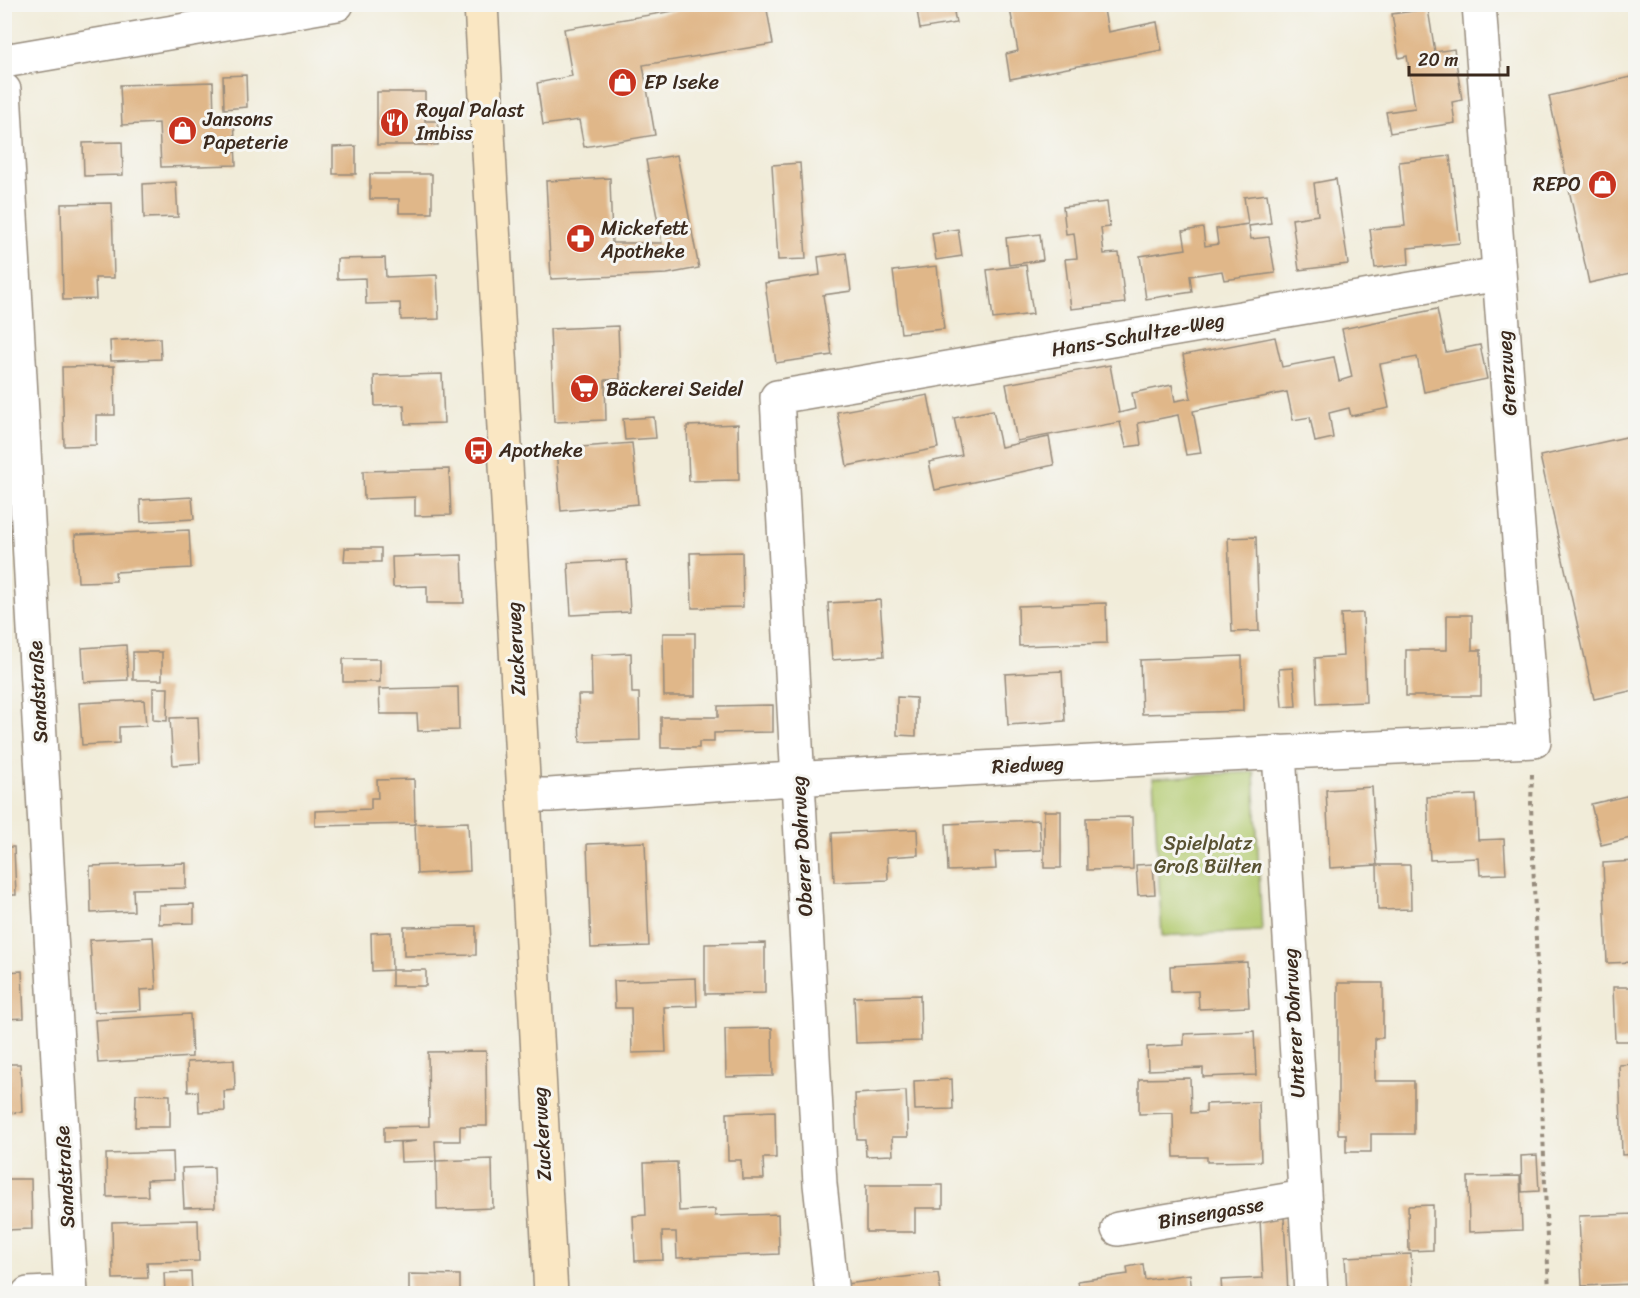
<svg xmlns="http://www.w3.org/2000/svg" width="1640" height="1298" font-family="Sriracha,sans-serif">
<style>
.green{fill:#b2ca6f;stroke:#767a46;stroke-width:1.5}
.building{fill:#e0b789}
.lines{fill:none;stroke-linecap:round;stroke-linejoin:round}
.street-casing{stroke:#968b7c;stroke-width:36}
.secondary-casing{stroke:#968b7c;stroke-width:36}
.path{stroke:#968b7c;stroke-width:4;stroke-dasharray:4.5 4.5;stroke-linecap:butt}
.street{stroke:#fff;stroke-width:33}
.secondary{stroke:#fae7c3;stroke-width:33}
.labels{text-anchor:middle;dominant-baseline:central;stroke-width:6;stroke-linejoin:round;paint-order:stroke}
.poi-label{font-size:20px;fill:#3b2a1e;stroke:#f6f6f2;text-anchor:start}
.street-label{font-size:20px;fill:#3b2a1e;stroke:#f6f6f2}
.park-label{font-size:20px;fill:#595232;stroke:#f6f6f2}
</style>
<rect width="100%" height="100%" fill="#f6f6f2"/>
<filter id="ink" filterUnits="userSpaceOnUse"><feTurbulence type="fractalNoise" baseFrequency=".0167" numOctaves="2"/><feDisplacementMap in="SourceGraphic" scale="12" xChannelSelector="R" yChannelSelector="G"/><feConvolveMatrix kernelMatrix="1 2 1 2 8 2 1 2 1" color-interpolation-filters="sRGB"/></filter>
<filter id="wash" filterUnits="userSpaceOnUse"><feTurbulence type="fractalNoise" baseFrequency=".008" numOctaves="4" result="noise"/><feDisplacementMap in="SourceGraphic" scale="24" xChannelSelector="R" yChannelSelector="G"/><feGaussianBlur stdDeviation="1.35" result="paint"/><feColorMatrix in="noise" values="0 0 0 0 0 0 0 0 0 0 0 0 0 0 0 0 0 1.4 0 .05"/><feComposite in="paint" operator="in"/></filter>
<g filter="url(#wash)">
<rect width="100%" height="100%" fill="#f1ecd9"/>
<path class="green" d="M1254,772L1262,931L1162,936L1153,778Z"/>
<g id="blocks">
<path class="building" d="M716,4H766L773,44L643,65L655,135L584,147L579,120L543,125L537,83L572,76L564,29Z
M916,4H986L987,6L954,12L956,23L920,29Z
M1009,4H1103L1108,32L1157,22L1162,50L1010,79L1006,54L1018,51Z
M1428,9L1435,52L1454,49L1462,100L1452,102L1455,123L1390,133L1386,112L1415,108L1407,56L1399,58L1392,14Z
M246,75L247,107L224,109L223,76Z
M1635,76V273L1589,283L1549,96Z
M213,82L214,116H234L236,165L161,167L159,123L122,125L120,85Z
M377,92H425V121H438V145H377Z
M122,142L123,175L84,176L83,143Z
M356,146V174H333V147Z
M677,155L699,268L667,274L551,279L546,181L610,178L612,243H662L646,160Z
M1450,156L1460,243L1408,248L1409,264L1375,268L1370,229L1405,226L1399,162Z
M800,163L806,259L778,260L772,165Z
M370,174H432V213H399V199H370Z
M1336,179L1348,264L1299,270L1292,219L1318,215L1314,183Z
M176,182L178,217L144,218L143,184Z
M1267,194L1271,223L1249,226L1251,239L1269,237L1275,273L1224,280L1222,271L1190,276L1192,292L1146,299L1140,256L1186,249L1183,231L1203,228L1205,246L1218,244L1216,229L1248,224L1244,197Z
M1107,202L1110,227L1101,228L1104,254L1119,253L1125,303L1071,309L1065,259L1077,258L1074,233L1066,234L1063,207Z
M112,203L114,278H95L96,299L63,300L61,204Z
M958,229L962,256L936,260L932,233Z
M1040,234L1043,260L1009,265L1006,238Z
M846,253L851,291L823,295L832,355L776,363L765,283L820,275L818,257Z
M385,258L386,277L437,275L439,319L401,320L400,303L366,304L365,278L337,279V259Z
M1026,265L1033,314L993,319L987,270Z
M937,266L944,329L901,333L893,271Z
M1437,309L1446,352L1480,345L1487,379L1424,392L1417,357L1380,364L1389,408L1351,416L1349,408L1329,413L1333,438L1315,442L1310,417L1293,420L1287,392L1193,411L1201,453L1186,455L1178,415L1138,423L1141,445L1126,447L1120,422L1017,441L1006,384L1110,365L1119,413L1135,409L1132,393L1172,385L1175,401L1191,398L1183,355L1275,337L1282,367L1334,357L1339,381L1352,377L1342,329Z
M618,326L620,379L605,380L606,420L554,422L550,329Z
M160,338L161,359L111,361L110,341Z
M114,366L115,415H96V445L64,446L62,367Z
M442,374L444,423L405,424L404,405L375,406L374,376Z
M928,395L938,448L847,466L837,412Z
M993,410L1001,447L1049,437L1054,465L935,490L929,462L962,455L954,418Z
M654,417L656,438L625,440L623,419Z
M738,424L739,480L689,481L687,426Z
M1635,435V690L1594,699L1540,456Z
M632,443L638,504L561,511L556,449Z
M449,469L451,515L415,516V497L364,499L363,471Z
M192,497L194,519L141,522L140,500Z
M189,530L191,568L115,572L116,581L78,582L75,535Z
M1256,537L1259,631L1232,632L1228,538Z
M345,548H381V562H344Z
M742,552L743,607L692,608L690,553Z
M462,555L464,603H427V586L393,587L392,557Z
M627,560L630,612L571,615L568,563Z
M880,600L884,656L832,660L828,603Z
M1106,603L1107,643L1019,646L1018,606Z
M1363,613L1366,702L1317,704L1315,658L1343,656L1341,614Z
M1447,615H1472V650H1481V696H1406V650H1447Z
M663,633H695V696H664Z
M126,645L128,680L84,682L82,648Z
M133,652H162V680H133Z
M631,653L632,693H639L640,740L580,742L578,695H592L591,655Z
M1242,656L1243,711L1142,714L1140,660Z
M343,659H380V682H343Z
M1293,668L1296,706L1282,707L1279,669Z
M1062,671L1065,721L1008,725L1005,674Z
M458,687L459,730L418,731L417,714H380L379,689Z
M153,688H168L167,721L153,720Z
M897,697L916,698V736L897,735Z
M144,700L146,726L119,727V743L82,745L79,703Z
M773,705V732L714,733V742H699V748H661V717H718V706Z
M198,717L200,763L173,765L170,718Z
M414,779L415,824L315,826V811L371,809V798H378L377,780Z
M1372,787L1377,865L1330,868L1326,790Z
M1635,794V837L1601,845L1591,804Z
M1476,795L1478,840L1504,839L1506,874L1480,875L1479,858L1430,860L1427,797Z
M1044,811H1061V868H1044Z
M1132,817L1133,869L1087,870L1086,818Z
M1039,820L1041,850L995,852L996,869L948,871L946,824Z
M468,822L470,871L417,874L415,824Z
M917,829L918,855L887,857L888,880L834,882L832,833Z
M645,842L649,946L591,948L587,844Z
M4,847H14L16,895H4Z
M1635,861V962L1607,963L1603,863Z
M186,863V888L133,889L134,911L91,913L90,866Z
M1153,864L1155,894L1138,895L1136,865Z
M1377,865H1410L1411,909L1378,910Z
M194,904V923L159,924V905Z
M476,926V955L404,956V927Z
M391,932L392,970L372,971L371,933Z
M153,937L156,989L140,990L141,1010L94,1012L90,940Z
M765,943V993L705,994V944Z
M1247,962L1249,1007L1199,1009L1198,991L1171,992L1170,966Z
M392,970H426V986H392Z
M22,971L24,1018L4,1019V972Z
M696,978L697,1006L664,1007L666,1052L632,1053L631,1008H615L614,981Z
M1338,983H1383V1038H1375V1081H1414V1134H1371V1152H1346V1134H1338Z
M1613,987H1635V1041H1615Z
M920,995L921,1041L856,1043L854,997Z
M190,1014L192,1057L98,1063L95,1020Z
M772,1028L773,1076L726,1077L725,1029Z
M1254,1031L1256,1075L1203,1077V1068L1148,1070L1147,1047L1184,1045V1034Z
M486,1051L487,1126H460V1141H435L436,1161L492,1159L493,1208L437,1210L436,1161L401,1162L400,1143L417,1141L384,1142V1127L429,1126L428,1052Z
M234,1060L235,1090L224,1091L225,1111L199,1112L198,1091L188,1092L187,1062Z
M4,1064H20L22,1112L4,1113Z
M1635,1064V1154L1622,1155L1619,1065Z
M1190,1078L1191,1113L1206,1112V1104L1259,1102L1261,1161L1207,1162V1157H1174L1173,1113L1139,1114V1079Z
M952,1079L953,1109L915,1110L914,1081Z
M906,1091L908,1137H892L893,1155L866,1156L865,1139H857L855,1094Z
M136,1094L170,1095V1127H135Z
M775,1111L776,1158H763L764,1179H742L741,1160H728L727,1113Z
M173,1152L174,1179L147,1180L148,1196L107,1197L106,1154Z
M1537,1155L1539,1191L1522,1192L1521,1156Z
M677,1162L679,1211L715,1209V1216L778,1214L779,1254L677,1258L676,1232H662L663,1260L635,1261L633,1216L646,1215L644,1163Z
M214,1167L215,1207L184,1208L182,1168Z
M1520,1176L1522,1230L1469,1232L1468,1177Z
M4,1179H31L32,1229L4,1230Z
M866,1185H943V1208H915V1232H866Z
M1433,1205V1250L1409,1251L1408,1206Z
M1635,1214V1243H1632L1633,1284L1582,1286L1579,1216Z
M1284,1218L1288,1293H1222L1221,1280L1263,1278L1260,1219Z
M198,1220L199,1261L147,1262L148,1278L113,1279L112,1222Z
M1411,1254L1413,1293L1347,1292L1345,1257Z
M1143,1264L1145,1280L1190,1274L1192,1293H1080L1078,1281L1128,1274L1127,1267Z
M191,1272L192,1293H165L164,1273Z
M938,1273L941,1293H847L846,1284Z
M409,1274L460,1275V1293H409Z"/>
</g>
</g>
<g filter="url(#ink)">
<use href="#blocks" fill-opacity="0" stroke="#968b7c" stroke-width="1.5"/>
<g class="lines">
<defs>
<path id="street" d="M4,61L337,4
M4,90L71,1294
M1279,752L1311,1294
M524,795H550C878,772 1206,755 1534,741L1479,4
M1118,1229L1304,1197
M28,1294L71,1292
M832,1294L820,1184L777,397L1499,274"/>
<path id="secondary" d="M481,4L551,1294"/>
</defs>
<use href="#street" class="street-casing"/>
<use href="#secondary" class="secondary-casing"/>
<path class="path" d="M1532,774L1531,804L1549,1294"/>
<use href="#street" class="street"/>
<use href="#secondary" class="secondary"/>
</g>
</g>
<defs>
<symbol id="shop-disc" viewBox="-11 -11 22 22"><circle r="9.5" fill="#c8321e" stroke="#f6f6f2"/><path d="M-5-2.5h2.3a2.7 3.5 0 0 1 5.4 0H5L5.5 6h-11ZM-1.5-2.5h3a1.5 2.3 0 0 0-3 0Z" fill="#fff"/></symbol>
<symbol id="restaurant-disc" viewBox="-11 -11 22 22"><circle r="9.5" fill="#c8321e" stroke="#f6f6f2"/><path d="M-5-6h1v4h1v-4h1v4h1v-4h1v5L-1.5 .5V6h-2V.5L-5-1ZM5-6V6H3V1.5H1.5Q1.5-4 5-6Z" fill="#fff"/></symbol>
<symbol id="pharmacy-disc" viewBox="-11 -11 22 22"><circle r="9.5" fill="#c8321e" stroke="#f6f6f2"/><path d="M-2-6h4v4h4v4h-4v4h-4v-4h-4v-4h4Z" fill="#fff"/></symbol>
<symbol id="supermarket-disc" viewBox="-11 -11 22 22"><circle r="9.5" fill="#c8321e" stroke="#f6f6f2"/><path d="M-6-5.5h2.5l.6 2H6L4.5 2H-2.5L-4.4-4H-6ZM-1.5 3.2a1.3 1.3 0 1 0 .1 0ZM3 3.2a1.3 1.3 0 1 0 .1 0Z" fill="#fff"/></symbol>
<symbol id="bus-disc" viewBox="-11 -11 22 22"><circle r="9.5" fill="#c8321e" stroke="#f6f6f2"/><path d="M-5-6H5V4H4V6H2V4H-2V6H-4V4H-5ZM-3.5-4V0h7V-4ZM-3.5 1.2v1.5H-2V1.2ZM2 1.2v1.5H3.5V1.2Z" fill="#fff"/></symbol>
</defs>
<g fill-rule="evenodd">
<use href="#shop-disc" x="606" y="66" width="33" height="33"/>
<use href="#restaurant-disc" x="378" y="106" width="33" height="33"/>
<use href="#shop-disc" x="166" y="114" width="33" height="33"/>
<use href="#shop-disc" x="1586" y="168" width="33" height="33"/>
<use href="#pharmacy-disc" x="564" y="222" width="33" height="33"/>
<use href="#supermarket-disc" x="568" y="372" width="33" height="33"/>
<use href="#bus-disc" x="462" y="434" width="33" height="33"/>
</g>
<g class="labels">
<g class="poi-label">
<text x="644" y="82">EP Iseke</text>
<text x="416" y="110">Royal Palast<tspan x="416" dy="23">Imbiss</tspan></text>
<text x="203" y="119">Jansons<tspan x="203" dy="23">Papeterie</tspan></text>
<text x="1581" y="184" text-anchor="end">REPO</text>
<text x="601" y="228">Mickefett<tspan x="601" dy="23">Apotheke</tspan></text>
<text x="606" y="389">Bäckerei Seidel</text>
<text x="499" y="450">Apotheke</text>
</g>
<g class="street-label">
<text transform="translate(1138 335) rotate(-10)">Hans-Schultze-Weg</text>
<text transform="translate(1507 373) rotate(-94)">Grenzweg</text>
<text transform="translate(516 649) rotate(-93)">Zuckerweg</text>
<text transform="translate(38 692) rotate(-93)">Sandstraße</text>
<text transform="translate(1028 765) rotate(-3)">Riedweg</text>
<text transform="translate(802 846) rotate(-93)">Oberer Dohrweg</text>
<text transform="translate(1294 1023) rotate(-93)">Unterer Dohrweg</text>
<text transform="translate(542 1134) rotate(-93)">Zuckerweg</text>
<text transform="translate(65 1177) rotate(-93)">Sandstraße</text>
<text transform="translate(1211 1213) rotate(-10)">Binsengasse</text>
</g>
<g class="park-label">
<text x="1208" y="843">Spielplatz<tspan x="1208" dy="23">Groß Bülten</tspan></text>
</g>
</g>
<rect width="1640" height="1298" fill="none" stroke="#f6f6f2" stroke-width="24"/>
<path d="M1409 66v9h99v-9" fill="none" stroke="#3b2a1e" stroke-width="3"/>
<text x="1418" y="66" font-size="18" fill="#3b2a1e" stroke="#f6f6f2" stroke-width="4.5" paint-order="stroke">20 m</text>
</svg>
